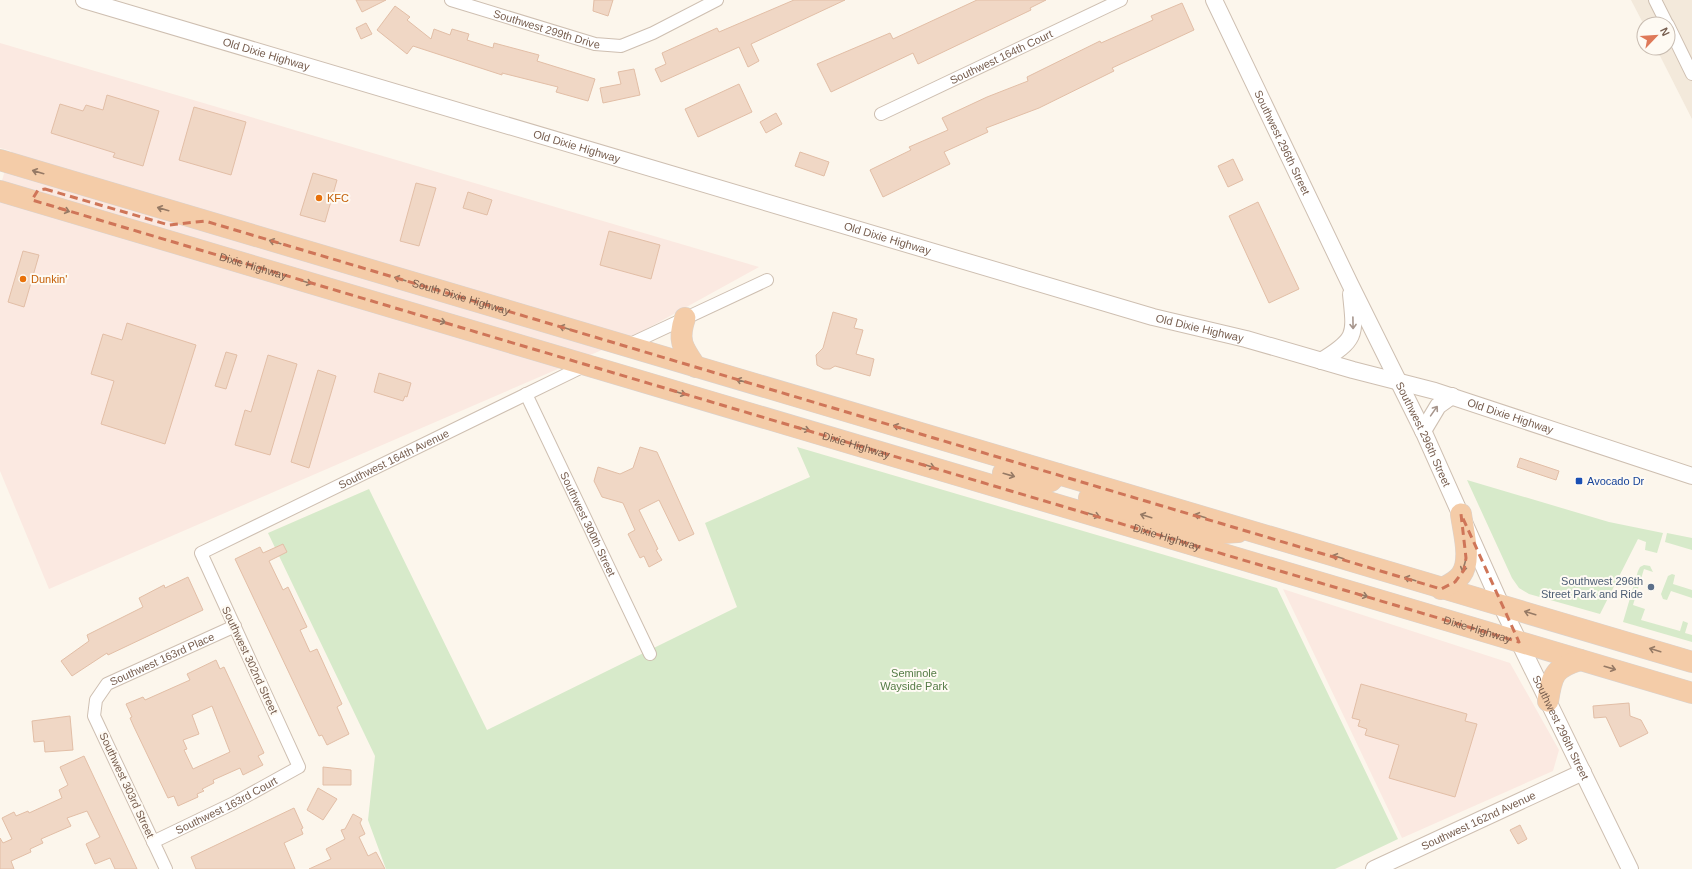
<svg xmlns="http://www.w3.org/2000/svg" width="1692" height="869" font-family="Arial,sans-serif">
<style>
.residential{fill:#f3e9db}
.commercial{fill:#fbe9e1}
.green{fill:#d7eaca}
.building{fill:#f0d7c5;stroke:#e2bea6;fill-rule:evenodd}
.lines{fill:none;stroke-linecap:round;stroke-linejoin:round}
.minor-casing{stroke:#cebfb1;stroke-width:14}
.tertiary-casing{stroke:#cebfb1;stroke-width:18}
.trunk-casing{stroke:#d9d2ce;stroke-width:22}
.minor{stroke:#fff;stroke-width:12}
.tertiary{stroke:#fff;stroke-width:16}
.trunk{stroke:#f4cca8;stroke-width:21}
.oneway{stroke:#967a65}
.oneway2{stroke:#a7968d}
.marked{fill:none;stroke:#cf7558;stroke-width:3;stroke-dasharray:8 5;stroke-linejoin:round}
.food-dot{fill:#e8710a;stroke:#fefaf3;stroke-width:1.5}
.transit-dot{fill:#1a4fb4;stroke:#fefaf3;stroke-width:1.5}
.service-dot{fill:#5c6f8a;stroke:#fefaf3;stroke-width:1.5}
.labels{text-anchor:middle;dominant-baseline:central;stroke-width:4;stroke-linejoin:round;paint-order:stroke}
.street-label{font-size:11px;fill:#775e4f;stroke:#fefaf3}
.food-label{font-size:11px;fill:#c56008;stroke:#fefaf3;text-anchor:start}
.transit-label{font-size:11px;fill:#164399;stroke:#fefaf3;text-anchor:start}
.service-label{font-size:11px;fill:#4e5e75;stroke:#fefaf3;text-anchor:end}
.park-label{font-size:11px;fill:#567c47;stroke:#fefaf3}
</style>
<rect width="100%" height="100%" fill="#fcf6ec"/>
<path class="residential" d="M1631,0H1692V119L1656,48H1668V24L1644,25Z"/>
<path class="commercial" d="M0,43L759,267L632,337L49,589L0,471V187L11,151L0,148Z
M1283,589L1510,663L1559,750L1553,771L1402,838Z"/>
<path class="green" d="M797,447L1277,588L1398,839L1335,869H386L368,820L375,756L268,533L369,489L487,730L737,607L705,523L810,477Z
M1467,480L1609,522L1663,533L1657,553L1645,550L1646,542L1638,539L1600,614L1529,594L1519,588L1512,578Z
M1667,533L1692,538V550L1665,542Z
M1644,565L1650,566L1653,572L1644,569L1633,605L1645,609L1641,620L1680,631L1683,621L1688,623L1685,633L1692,635V642L1623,622L1638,571L1640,567Z
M1672,574L1675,575L1673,584L1692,590V598L1671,591L1667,600L1663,599L1661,594L1668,576Z"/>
<path class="building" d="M356,0H386L362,12Z
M594,0H613L608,16L593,11Z
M794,0H845L751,44L759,61L748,67L739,47L661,82L655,69L666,64L662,53L717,28L719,32Z
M977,0H1046L1030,8L1031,10L918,64L913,53L831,92L817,64L890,33L893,39Z
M1182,3L1194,30L1112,68L1114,71L1039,108L986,128L988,132L944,152L950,164L883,197L870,170L911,150L909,147L948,130L942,118L987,97L1028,81L1027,77L1100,41L1101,43L1153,20L1151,16Z
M395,6L410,17L407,20L431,39L434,29L450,35L452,29L469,34L467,40L493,48L494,43L539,55L537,61L595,79L588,101L556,92L558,87L502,73V75L413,46L407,54L377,30Z
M366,23L372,34L361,39L356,28Z
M634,69L640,95L603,103L600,88L621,84L618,72Z
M739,84L752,112L698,137L685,109Z
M107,95L159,111L143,166L113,157L115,153L51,133L60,104L83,111L86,105L103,110Z
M194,107L246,122L231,175L179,160Z
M776,113L782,124L766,133L760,122Z
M800,152L829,162L824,176L795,166Z
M1233,159L1243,180L1228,187L1218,166Z
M313,173L337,180L325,222L300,215Z
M416,183L436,188L419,246L400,241Z
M468,192L492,200L487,215L463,208Z
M1258,202L1299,289L1269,303L1229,216Z
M609,231L660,245L651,279L600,265Z
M23,251L39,255L24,307L8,302Z
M833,312L857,319L854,328L863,330L856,354L874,359L870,376L835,366L830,369H824L817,365L816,355L823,348Z
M127,323L196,345L165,444L101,424L114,381L91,374L103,334L122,340Z
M226,352L237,355L226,389L215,386Z
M268,355L297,364L270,455L235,445L245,410L251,412Z
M318,370L336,376L309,468L291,462Z
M379,373L411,383L407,397L405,396L403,401L374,392Z
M640,447L657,452L694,534L679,541L659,500L639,510L658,549L656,550L662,560L649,567L644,556L640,558L628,534L635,530L623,503L602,497L594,481L598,467L620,474L633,468Z
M1520,458L1559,471L1556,480L1517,467Z
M283,544L287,552L269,561L283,590L288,587L307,627L300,630L310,652L317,649L342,704L337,707L349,734L327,745L322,735L319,736L235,559L260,547L263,553Z
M188,577L203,610L108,655L107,653L72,676L61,661L89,641L87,635L143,607L139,598L164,585L165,588Z
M216,660L220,669L224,667L264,753L258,756L263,765L243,775L240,768L213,780L214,783L202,789L204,791L197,794L198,797L178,806L174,796L168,798L134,727L130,718L132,717L126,704L143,697L145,700L190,680L187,674ZM212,706L230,752L193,769L184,750L187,749L183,740L199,734L192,715Z
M1361,684L1467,714L1465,721L1477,724L1455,797L1389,778L1399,745L1365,735L1367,729L1358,726L1360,720L1352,718Z
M1629,703L1630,716L1641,720L1648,733L1620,747L1606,717L1594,718L1593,706Z
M70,716L73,750L45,752L44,741L34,742L32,721Z
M84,756L137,869H115L110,858L95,864L86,844L100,837L87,811L67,818L71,826L41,839L43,843L30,849L31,852L11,861L14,869H0V838L3,843L12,839L2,818L14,812L16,816L28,811L29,813L62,798L59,790L68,785L60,767Z
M323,767L351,770V785H323Z
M318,788L337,799L323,820L307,810Z
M294,808L303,828L301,829L303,834L284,843L295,869H196L191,857Z
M353,814L362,819L360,823L365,834L359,837L368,856L376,852L385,869H309L331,859L326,849L345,839L341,830L345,829Z
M1520,825L1527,839L1518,844L1510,830Z"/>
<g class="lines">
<defs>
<g id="minor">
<path id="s1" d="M451,0L595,44L621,46L653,33L717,0"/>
<path d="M1655,0L1667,24"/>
<path d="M1668,25L1692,74"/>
<path id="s2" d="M881,114L1121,0"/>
<path d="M626,346L767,280"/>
<path id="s3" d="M526,394L650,654"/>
<path id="s4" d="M153,842L234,803L299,767L201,553L586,365"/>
<path id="s5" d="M166,869L94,716L96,700L107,684L235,626"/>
</g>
<g id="tertiary">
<path id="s6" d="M84,0L1153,317L1246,339L1353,370L1435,391L1692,476"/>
<path id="s7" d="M1214,0L1350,284L1425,435L1501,605L1630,869"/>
<path d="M1321,361C1358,339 1355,334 1351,294"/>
<path d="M1423,431L1438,406L1452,396"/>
<path id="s8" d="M1374,869L1583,772"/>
</g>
<g id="trunk">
<path id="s9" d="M0,160L1692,662"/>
<path id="s10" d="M0,191L1692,693"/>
<path d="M685,318C677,341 683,348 696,367"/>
<path d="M1003,473L1043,484L1051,481L1058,474"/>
<path d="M1089,498L1207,534L1238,532"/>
<path d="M1441,589C1448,585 1456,582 1461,575C1472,560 1463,531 1461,514"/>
<path d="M1548,701C1552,675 1554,668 1580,660"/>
</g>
</defs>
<use href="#minor" class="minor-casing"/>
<use href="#tertiary" class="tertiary-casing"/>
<use href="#trunk" class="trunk-casing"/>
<use href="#minor" class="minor"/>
<use href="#tertiary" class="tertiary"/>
<use href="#trunk" class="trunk"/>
</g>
<defs><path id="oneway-shaft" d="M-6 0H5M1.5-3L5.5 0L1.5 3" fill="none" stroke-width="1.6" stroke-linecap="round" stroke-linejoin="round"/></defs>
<g class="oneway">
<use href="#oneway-shaft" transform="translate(38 172) rotate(-164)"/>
<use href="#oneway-shaft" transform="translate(163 209) rotate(-164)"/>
<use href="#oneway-shaft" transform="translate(64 210) rotate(17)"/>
<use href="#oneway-shaft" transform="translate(275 242) rotate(-164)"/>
<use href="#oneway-shaft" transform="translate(400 279) rotate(-163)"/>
<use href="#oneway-shaft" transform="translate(306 282) rotate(17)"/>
<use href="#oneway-shaft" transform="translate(440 321) rotate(16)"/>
<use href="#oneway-shaft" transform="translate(565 328) rotate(-163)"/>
<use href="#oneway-shaft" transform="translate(742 381) rotate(-164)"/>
<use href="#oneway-shaft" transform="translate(680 393) rotate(16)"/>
<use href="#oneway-shaft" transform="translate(899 427) rotate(-164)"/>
<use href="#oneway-shaft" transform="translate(804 429) rotate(16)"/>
<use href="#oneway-shaft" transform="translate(929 466) rotate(17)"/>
<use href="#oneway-shaft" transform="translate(1009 475) rotate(16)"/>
<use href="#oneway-shaft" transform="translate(1094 515) rotate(17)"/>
<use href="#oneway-shaft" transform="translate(1146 516) rotate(-163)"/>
<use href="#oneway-shaft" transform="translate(1200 516) rotate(-163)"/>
<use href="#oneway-shaft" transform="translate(1338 557) rotate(-163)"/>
<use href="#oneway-shaft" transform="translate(1464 566) rotate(106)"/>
<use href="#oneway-shaft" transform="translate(1410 579) rotate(-163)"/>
<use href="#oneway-shaft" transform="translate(1362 595) rotate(16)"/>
<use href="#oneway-shaft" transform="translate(1530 613) rotate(-163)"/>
<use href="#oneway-shaft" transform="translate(1655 650) rotate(-163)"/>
<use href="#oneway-shaft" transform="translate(1610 668) rotate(16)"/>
</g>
<g class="oneway2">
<use href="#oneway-shaft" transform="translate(1353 323) rotate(89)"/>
<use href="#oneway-shaft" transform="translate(1434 411) rotate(-55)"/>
</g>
<path class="marked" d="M45,189L169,225L205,221L1441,589L1455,582L1464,570L1466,558L1461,514L1519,642L32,200L38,190Z"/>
<g class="food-dot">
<circle cx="319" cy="198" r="4"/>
<circle cx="23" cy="279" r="4"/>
</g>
<rect class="transit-dot" x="1575" y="477" width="8" height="8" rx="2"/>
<circle class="service-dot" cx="1651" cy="587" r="4"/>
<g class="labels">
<g class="street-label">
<text stroke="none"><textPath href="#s1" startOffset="100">Southwest 299th Drive</textPath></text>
<text stroke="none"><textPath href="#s6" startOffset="190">Old Dixie Highway</textPath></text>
<text stroke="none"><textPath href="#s2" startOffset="133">Southwest 164th Court</textPath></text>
<text stroke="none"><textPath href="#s7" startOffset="158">Southwest 296th Street</textPath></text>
<text stroke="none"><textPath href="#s6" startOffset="514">Old Dixie Highway</textPath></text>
<text stroke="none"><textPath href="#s6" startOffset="838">Old Dixie Highway</textPath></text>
<text stroke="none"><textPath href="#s10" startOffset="264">Dixie Highway</textPath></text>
<text stroke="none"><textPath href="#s9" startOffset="481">South Dixie Highway</textPath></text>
<text stroke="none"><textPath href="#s6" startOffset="1163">Old Dixie Highway</textPath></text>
<text stroke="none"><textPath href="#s6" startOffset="1486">Old Dixie Highway</textPath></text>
<text stroke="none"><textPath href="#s7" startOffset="482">Southwest 296th Street</textPath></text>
<text stroke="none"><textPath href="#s10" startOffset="893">Dixie Highway</textPath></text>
<text stroke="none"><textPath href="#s4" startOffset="614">Southwest 164th Avenue</textPath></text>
<text stroke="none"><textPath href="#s3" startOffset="144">Southwest 300th Street</textPath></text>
<text stroke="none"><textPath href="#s10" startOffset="1217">Dixie Highway</textPath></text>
<text stroke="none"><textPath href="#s10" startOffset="1541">Dixie Highway</textPath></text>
<text stroke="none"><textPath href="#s5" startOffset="265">Southwest 163rd Place</textPath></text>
<text transform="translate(250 660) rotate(65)">Southwest 302nd Street</text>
<text stroke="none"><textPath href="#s7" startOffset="806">Southwest 296th Street</textPath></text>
<text transform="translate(127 785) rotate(65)">Southwest 303rd Street</text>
<text stroke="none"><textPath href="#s4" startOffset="82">Southwest 163rd Court</textPath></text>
<text stroke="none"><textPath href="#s8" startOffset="115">Southwest 162nd Avenue</textPath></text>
</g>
<g class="food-label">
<text x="327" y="198">KFC</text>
<text x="31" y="279">Dunkin'</text>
</g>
<g class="transit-label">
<text x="1587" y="481">Avocado Dr</text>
</g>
<g class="service-label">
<text x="1643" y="581">Southwest 296th<tspan x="1643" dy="13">Street Park and Ride</tspan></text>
</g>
<g class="park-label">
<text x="914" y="673">Seminole<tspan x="914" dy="13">Wayside Park</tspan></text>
</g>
</g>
<g transform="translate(1656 36) rotate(65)"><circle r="19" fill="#fefaf3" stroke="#c8bcb1"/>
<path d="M0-3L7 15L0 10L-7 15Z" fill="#df7959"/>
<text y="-6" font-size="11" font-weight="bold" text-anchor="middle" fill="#775e4f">N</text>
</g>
</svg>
